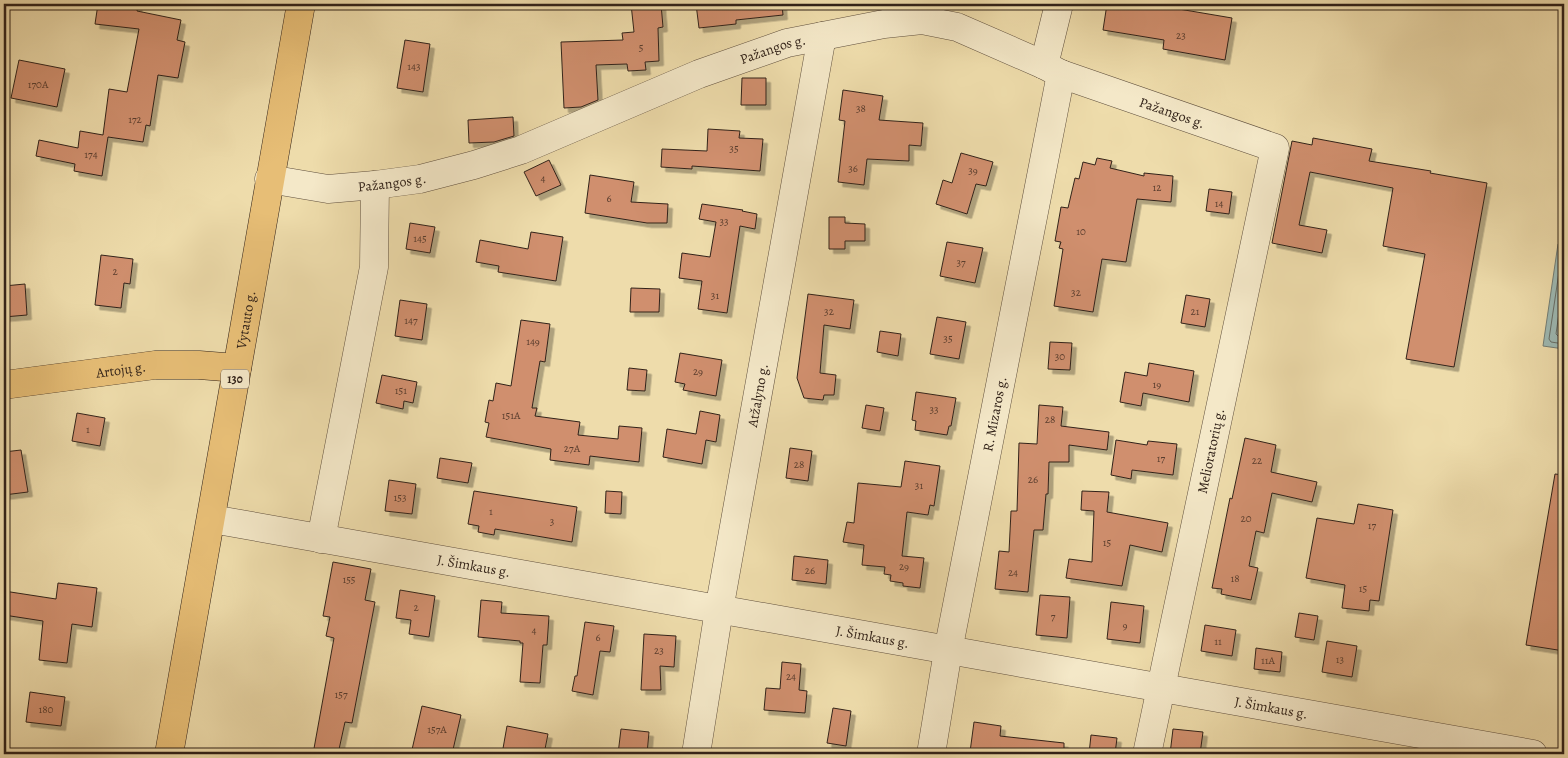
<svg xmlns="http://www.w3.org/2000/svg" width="1568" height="758" font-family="Alegreya,serif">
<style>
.water{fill:#9db9b3;stroke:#727d75}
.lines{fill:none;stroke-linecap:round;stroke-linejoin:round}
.shore{stroke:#676e66;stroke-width:1}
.building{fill:#d08f6e;stroke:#312219;filter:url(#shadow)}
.minor-casing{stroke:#60503e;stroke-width:29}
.major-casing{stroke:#312219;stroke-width:29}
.minor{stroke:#f4e8c8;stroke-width:28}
.major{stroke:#e7be76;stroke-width:28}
.labels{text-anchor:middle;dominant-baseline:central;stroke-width:4;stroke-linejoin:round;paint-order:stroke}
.number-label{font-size:11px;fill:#593d2e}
.shield{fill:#f4e8c8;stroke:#6c5d4e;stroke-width:1}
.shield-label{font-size:12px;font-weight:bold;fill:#312219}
.street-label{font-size:14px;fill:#312219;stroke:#f4e8c8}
</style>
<defs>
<filter id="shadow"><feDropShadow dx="4.5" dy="4.5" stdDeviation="0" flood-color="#0004"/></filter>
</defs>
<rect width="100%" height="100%" fill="#eedcab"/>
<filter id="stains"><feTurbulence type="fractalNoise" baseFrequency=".004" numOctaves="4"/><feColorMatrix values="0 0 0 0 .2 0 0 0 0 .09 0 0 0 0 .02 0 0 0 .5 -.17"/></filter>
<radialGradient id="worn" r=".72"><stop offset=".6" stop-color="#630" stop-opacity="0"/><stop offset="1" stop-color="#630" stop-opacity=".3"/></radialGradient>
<path class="water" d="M1558,244L1564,245V349L1543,346Z"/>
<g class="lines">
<path class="shore" d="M1564,250L1562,252L1549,339L1551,342L1564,344
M1564,278L1556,334L1558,336L1564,338"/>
</g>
<path class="building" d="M98,4H138L137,11L181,20L177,40L185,42L178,78L158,75L150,126L146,125L143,142L108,137L102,176L74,171L75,164L36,156L39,140L78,148L80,131L103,135L109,89L127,92L139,29L95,24Z
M631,4H661L663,27L658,28L659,61L645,62L646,70L628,71L627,64L596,65L598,100L581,107L564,108L561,42L623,40L622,33L634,32Z
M696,4H782L783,15L736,20V24L699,28Z
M1107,4H1167V7L1232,18L1225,60L1163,49L1164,40L1103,30Z
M405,40L430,44L423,92L397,88Z
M19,60L65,69L57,107L11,98Z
M742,78H766V105H741Z
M843,90L883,96L879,120L923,123L921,146L909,145V161L867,159L864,185L838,182L845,121L839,120Z
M513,117L514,136L494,142L469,143L468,120Z
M708,129L740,131L739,138L763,139L760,171L692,166V169L661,167L662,149L707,151Z
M1313,138L1372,149L1369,161L1431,171L1430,173L1487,183L1454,367L1406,359L1425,254L1383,246L1393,188L1310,172L1299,225L1327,230L1322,253L1272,243L1292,141L1312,145Z
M961,153L993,162L986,186L976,184L967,214L936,204L943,180L952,183Z
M1097,158L1112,161L1110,168L1144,176V173L1173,176L1171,202L1137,199L1126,262L1102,259L1093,312L1054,306L1063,249L1059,248L1061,242L1055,241L1061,207L1068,208L1075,178L1079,179L1083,162L1095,165Z
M549,160L561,185L536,196L524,172Z
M590,175L634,182L631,202L668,204L667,223H647L585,213Z
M1209,189L1232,192L1229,214L1206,211Z
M702,204L743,210L742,211L757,214L755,229L740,226L727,313L698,309L702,281L679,278L682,253L710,257L716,222L699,219Z
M829,217H845V223L865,224V241H845V249H829Z
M410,223L435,227L430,253L406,249Z
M531,232L563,237L556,281L498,272L499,266L476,262L480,240L528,249Z
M947,242L983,248L975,283L940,276Z
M101,255L133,259L130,284L124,283L121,308L95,305Z
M25,284L27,315L4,317V286Z
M631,288L660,289L659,312H630Z
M808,294L854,300L850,329L824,325L820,373L836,375L834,395H824L823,400L804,398L797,378Z
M1186,295L1210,299L1205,327L1181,323Z
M400,300L427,304L422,340L395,336Z
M937,317L966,322L959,359L930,354Z
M521,320L550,324L545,362L540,361L532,408H537L535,416L580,422L578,435L618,439L619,426L642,428L639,462L590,456L589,465L550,460L551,449L486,437L489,423L485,422L489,400L493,401L496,383L511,386Z
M880,331L901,334L898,356L877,352Z
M1050,342L1072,343L1070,370L1048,369Z
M680,353L722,360L716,396L683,390L685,384L675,382Z
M1149,363L1194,371L1189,402L1143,393L1141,406L1120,402L1125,372L1147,376Z
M629,368L647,370L645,391L627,390Z
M382,375L417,382L413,403L404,401L403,409L376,403Z
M916,392L956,398L951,426H949L947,435L915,430L916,421L912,420Z
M866,405L884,408L880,431L862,428Z
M1039,405L1063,407L1061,426L1109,432L1107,450L1069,445V462H1049L1048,494H1046L1043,530H1034L1028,592L995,589L999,551L1009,552L1011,511H1017L1019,443L1037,444Z
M700,411L720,415L716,442L706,440L702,464L663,457L667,429L696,434Z
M77,413L105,418L100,446L72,441Z
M1245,438L1276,445L1271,472L1317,482L1312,502L1272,493L1264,533L1256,531L1249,566L1258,568L1251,600L1221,594L1222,589L1212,588L1230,498L1232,499Z
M1116,440L1147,445L1148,441L1177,444L1173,475L1132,470L1131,479L1111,475Z
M790,448L812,451L808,481L786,478Z
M21,450L28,492L4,495V452Z
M440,458L472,463L468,483L437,478Z
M905,461L940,466L934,506L930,505L928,515L907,512L902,556L924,558L920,588L903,586V583L890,581L891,575L884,574L885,567L862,565L864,545L843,542L847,522L854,523L858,483L901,487Z
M1555,474L1564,475V651L1526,645Z
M389,480L416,484L412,514L385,511Z
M474,491L577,507L572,542L495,529L494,535L478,532L479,526L468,524Z
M606,491L622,492L621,514L605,513Z
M1082,491L1109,492L1107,512L1168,523L1162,552L1130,545L1122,586L1066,578L1069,559L1092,562L1094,511L1081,510Z
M1358,504L1393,510L1379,601L1370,600L1369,611L1342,608L1345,585L1306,578L1317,518L1354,524Z
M794,556L828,560L826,584L792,580Z
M333,562L371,569L365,600L375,602L352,723L345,722L338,754H313L334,638L326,636L330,617L323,616Z
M58,583L97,588L92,627L72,624L67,663L39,660L43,621L4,615V591L56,599Z
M400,590L435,596L429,637L409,634L411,620L396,618Z
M1040,595L1070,597L1067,638L1036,635Z
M481,600L502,602L501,613L549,616L547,645H543L540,683L520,682L523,643H520V641L478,637Z
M1111,602L1144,606L1140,643L1107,639Z
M1299,613L1318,616L1314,640L1295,637Z
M585,622L614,626L610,652L600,651L593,695L572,691L575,676H577Z
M1205,625L1236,630L1232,656L1201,651Z
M644,634L676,636L674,667L660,666L661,690H641Z
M1327,641L1357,646L1352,677L1322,672Z
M1256,648L1282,652L1280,672L1254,669Z
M782,662L801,664L799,690L807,691L805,713L764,710L766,688L780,689Z
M30,692L65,697L61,726L26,722Z
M422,706L461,715L452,754H411Z
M833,708L851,711L846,746L827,743Z
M974,722L1001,726L1000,736L1064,743V754H989L970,752Z
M507,726L548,734L544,754H502Z
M621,729L649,732L647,754H618Z
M1173,729L1203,732L1200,754H1170Z
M1091,735L1117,738L1115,754H1089Z"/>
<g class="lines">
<defs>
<g id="minor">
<path d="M1044,65L1059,4"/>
<path id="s1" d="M269,179L328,189L375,185L420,179L474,165L521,150L699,74L787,43L884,24L922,20L957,27L1044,65L1061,74L1275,148L1147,754"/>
<path id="s2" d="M212,519L1533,754"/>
<path d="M321,539L374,267L375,185"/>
<path id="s3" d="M696,754L719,610L822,36"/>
<path id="s4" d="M931,754L948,651L1061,74"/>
</g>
<g id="major">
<path id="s5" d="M4,385L155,365H199L237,368"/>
<path id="s6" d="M169,754C215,504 256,254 301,4"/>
</g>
</defs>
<use href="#minor" class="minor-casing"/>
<use href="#major" class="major-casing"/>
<use href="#minor" class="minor"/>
<use href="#major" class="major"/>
</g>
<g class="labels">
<g class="number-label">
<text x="1181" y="35">23</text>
<text x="641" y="47">5</text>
<text x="414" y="66">143</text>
<text x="38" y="84">170A</text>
<text x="861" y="108">38</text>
<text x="135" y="119">172</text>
<text x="734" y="148">35</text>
<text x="91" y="154">174</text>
<text x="853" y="168">36</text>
<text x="973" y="170">39</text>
<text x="543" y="178">4</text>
<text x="1157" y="187">12</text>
<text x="609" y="198">6</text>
<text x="1219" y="203">14</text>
<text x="724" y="221">33</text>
<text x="1081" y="231">10</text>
<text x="420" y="238">145</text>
<text x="961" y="262">37</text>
<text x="115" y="271">2</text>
<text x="1076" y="292">32</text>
<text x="715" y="295">31</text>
<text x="829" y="311">32</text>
<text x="1195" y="311">21</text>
<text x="411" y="320">147</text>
<text x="948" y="338">35</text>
<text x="533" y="341">149</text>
<text x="1060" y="356">30</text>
<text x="698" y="371">29</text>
<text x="1157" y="384">19</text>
<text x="401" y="390">151</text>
<text x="934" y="409">33</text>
<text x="511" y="415">151A</text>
<text x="1050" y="419">28</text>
<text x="88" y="429">1</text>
<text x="572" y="448">27A</text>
<text x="1161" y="458">17</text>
<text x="1257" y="460">22</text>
<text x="799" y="464">28</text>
<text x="1033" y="479">26</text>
<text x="919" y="485">31</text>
<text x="400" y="497">153</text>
<text x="491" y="511">1</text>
<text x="1246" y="518">20</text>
<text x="552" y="521">3</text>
<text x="1372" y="525">17</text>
<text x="1107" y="542">15</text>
<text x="904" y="566">29</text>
<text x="810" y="570">26</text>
<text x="1013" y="572">24</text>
<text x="1235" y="578">18</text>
<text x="349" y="579">155</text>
<text x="1363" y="588">15</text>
<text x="416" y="607">2</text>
<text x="1053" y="616">7</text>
<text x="1125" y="625">9</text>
<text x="534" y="630">4</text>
<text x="598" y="637">6</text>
<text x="1218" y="641">11</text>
<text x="659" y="650">23</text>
<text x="1340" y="659">13</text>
<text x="1268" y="660">11A</text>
<text x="791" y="676">24</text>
<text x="341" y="694">157</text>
<text x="46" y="709">180</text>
<text x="437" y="729">157A</text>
</g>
<rect class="shield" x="221" y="369.5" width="28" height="19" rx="4"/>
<g class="shield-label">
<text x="235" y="379">130</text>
</g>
<g class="street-label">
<text stroke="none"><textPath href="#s1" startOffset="529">Pažangos g.</textPath></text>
<text stroke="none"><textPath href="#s1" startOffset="949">Pažangos g.</textPath></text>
<text stroke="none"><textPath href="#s1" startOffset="124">Pažangos g.</textPath></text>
<text stroke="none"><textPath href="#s6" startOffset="441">Vytauto g.</textPath></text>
<text stroke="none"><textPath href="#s5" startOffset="118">Artojų g.</textPath></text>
<text stroke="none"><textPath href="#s3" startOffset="364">Atžalyno g.</textPath></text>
<text stroke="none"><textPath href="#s4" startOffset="346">R. Mizaros g.</textPath></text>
<text transform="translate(1211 451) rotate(-78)">Melioratorių g.</text>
<text stroke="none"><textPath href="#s2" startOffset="266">J. Šimkaus g.</textPath></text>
<text stroke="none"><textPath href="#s2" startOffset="671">J. Šimkaus g.</textPath></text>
<text stroke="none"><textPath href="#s2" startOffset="1076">J. Šimkaus g.</textPath></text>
</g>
</g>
<rect width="1568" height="758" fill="none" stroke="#eedcab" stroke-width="20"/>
<rect x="5" y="5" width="1558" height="748" fill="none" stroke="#312219" stroke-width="2.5"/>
<rect x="10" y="10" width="1548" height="738" fill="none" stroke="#312219"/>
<rect width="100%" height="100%" filter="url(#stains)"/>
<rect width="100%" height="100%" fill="url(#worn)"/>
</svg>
